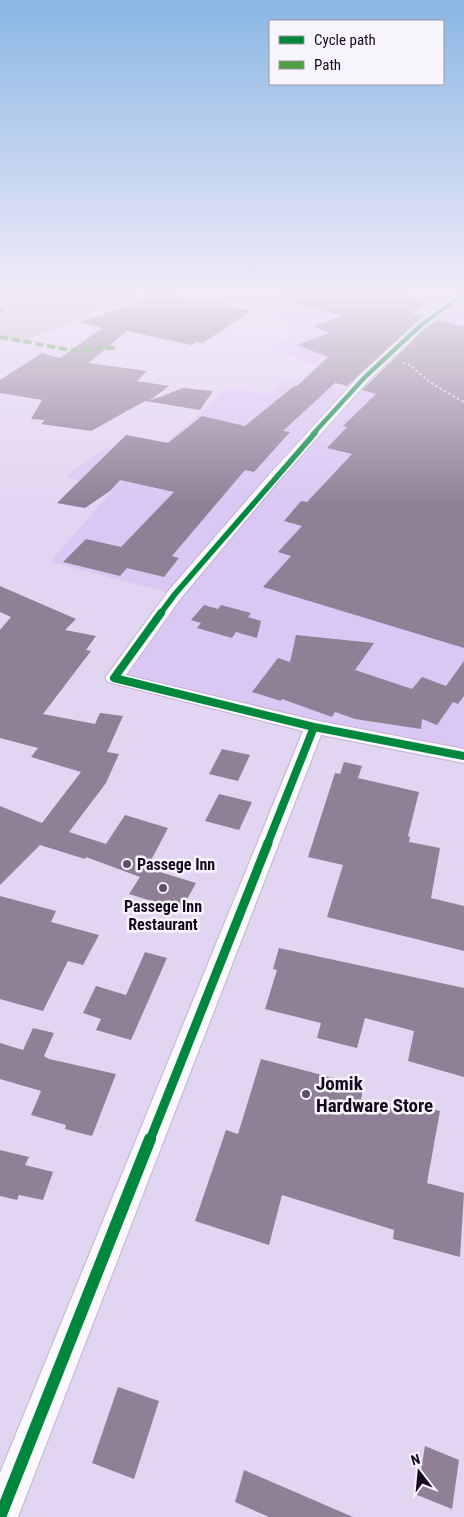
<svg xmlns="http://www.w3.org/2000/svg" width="464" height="1517" font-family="'Roboto Condensed',sans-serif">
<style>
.built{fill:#dbc7f4}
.green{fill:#bcbdb8}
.building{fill:#8f8096}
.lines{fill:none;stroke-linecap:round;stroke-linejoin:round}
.minor-casing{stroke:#bfb4cd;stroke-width:2}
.path{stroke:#d8d3dd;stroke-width:2;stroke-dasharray:2.5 2.5;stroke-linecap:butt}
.minor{fill:#fbf9fd;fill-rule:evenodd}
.quiet{stroke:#4e9f41;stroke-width:4;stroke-dasharray:8 4;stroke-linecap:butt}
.cycleway-far4-casing{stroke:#f7f4fb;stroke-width:6}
.cycleway-far3-casing{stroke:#f7f4fb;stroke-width:8}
.cycleway-far2-casing{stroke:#f7f4fb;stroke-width:11}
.cycleway-far1-casing{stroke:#f7f4fb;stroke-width:12}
.cycleway-casing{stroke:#f7f4fb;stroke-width:15}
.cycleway-far4{stroke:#00873e;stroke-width:4.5}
.cycleway-far3{stroke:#00873e;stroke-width:5.5}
.cycleway-far2{stroke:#00873e;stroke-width:8}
.cycleway-far1{stroke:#00873e;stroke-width:9}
.cycleway{stroke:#00873e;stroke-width:12}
.poi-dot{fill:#5c5069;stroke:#f7f4fb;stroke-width:2}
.labels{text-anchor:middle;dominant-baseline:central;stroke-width:5;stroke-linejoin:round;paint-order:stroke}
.poi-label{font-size:16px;font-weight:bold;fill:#14091f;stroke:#f7f4fb;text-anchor:start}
.near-poi-label{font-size:19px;font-weight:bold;fill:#14091f;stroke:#f7f4fb;text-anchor:start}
</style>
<rect width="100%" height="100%" fill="#e2d5f2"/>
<path class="built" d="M278,293H464V756L114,678L175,594L50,562L112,491L66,476L106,448L152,455L205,409L225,388L272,395L283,379L353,391L365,377L305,363L270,346L307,331L240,304Z"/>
<path class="green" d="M0,293H141L22,342L0,337Z"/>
<path class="building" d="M150,293L154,296L168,293L201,302L209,299L251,311L203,343L196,342L191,345L127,331L89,363L147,371L137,381L169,386L149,401L183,388L213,391L200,410L145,401L91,431L41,424L45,420L31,419L42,400L0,393V380L42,353L60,358L102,328L80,322L137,302Z
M279,293H398L424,301L418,303L425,306L409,313L423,316L347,386L335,383L283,431L290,432L254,472L245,470L172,556L179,558L164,577L127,568L120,576L63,562L86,539L121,547L174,492L120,480L110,491L85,508L57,503L126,435L168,443L202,416L245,426L294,386H297L328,357L297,345L329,333L313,326L341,316L278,298Z
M438,320L464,327V648L263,587L291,556L278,552L302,526L284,521L301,501L307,502L352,454L327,448L347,427L343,426L376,394L362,390L425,329Z
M0,586L76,619L65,630L96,636L86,650L91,651L43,714L95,724L100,713L123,716L107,752L119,754L106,783L69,832L106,844L125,815L168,828L147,868L196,883L181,910L129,894L140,877L86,857L85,859L40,845L0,885V806L42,823L81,772L31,757L38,748L0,738V630L11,617L0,612Z
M204,605L218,609L221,605L251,613L248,617L261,621L257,638L236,632L232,638L197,628L201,623L191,620Z
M296,635L374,643L355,670L412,689L422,677L446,686L464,661V696L458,704L453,702L437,725L422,719L421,729L355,719L335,712L332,717L282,699L281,701L252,692L278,658L290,662Z
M222,749L250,755L238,781L209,774Z
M344,762L362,766L358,778L419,792L408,836L410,837L409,842L440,848L431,898L464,906V951L327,917L343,865L308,857L335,773L340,774Z
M219,794L252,802L239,830L205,821Z
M0,896L56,911L51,922L99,935L83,965L68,961L43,1011L0,999Z
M279,948L464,988V1077L408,1061L414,1031L365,1018L357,1048L317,1038L321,1023L265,1009L277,970L273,969Z
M145,952L167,958L131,1040L96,1030L101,1019L83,1013L96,986L126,995Z
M33,1028L54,1033L44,1056L49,1059L116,1074L92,1136L65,1129L66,1125L31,1115L41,1091L0,1079V1043L23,1050Z
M261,1059L364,1086L361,1099L415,1114L417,1105L440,1111L427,1183L464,1193L460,1257L393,1239L394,1230L282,1195L269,1245L195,1221L226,1130L238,1134Z
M0,1150L29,1157L25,1165L53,1172L43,1200L19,1195L17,1200L0,1196Z
M118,1387L159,1401L134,1479L92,1463Z
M425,1446L459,1460L452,1509L417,1495Z
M244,1470L353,1517H269L235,1502Z"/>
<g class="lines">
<defs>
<path id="minor" d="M459,293H464V299L424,328L369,380L277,483L181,598L126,675L314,720L464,749V763L321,735L18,1517H0V1473L303,731L108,682L105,678L169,590L267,477L361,374L416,324Z"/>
</defs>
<use href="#minor" class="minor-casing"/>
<path class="path" d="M403,363L408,364L434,385L464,402"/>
<use href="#minor" class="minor"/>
<path class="quiet" d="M0,313L11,293
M0,337L70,350L115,348"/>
<defs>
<path id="cycleway-far4" d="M313,434L365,377L420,326L464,294"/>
<path id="cycleway-far3" d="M160,614L175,594L315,433"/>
<path id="cycleway-far2" d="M161,613L114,678L314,727L464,756
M267,845L314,727"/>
<path id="cycleway-far1" d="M150,1140L268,843"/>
<path id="cycleway" d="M0,1517L150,1139"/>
</defs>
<use href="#cycleway-far4" class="cycleway-far4-casing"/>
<use href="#cycleway-far3" class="cycleway-far3-casing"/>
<use href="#cycleway-far2" class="cycleway-far2-casing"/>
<use href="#cycleway-far1" class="cycleway-far1-casing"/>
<use href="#cycleway" class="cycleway-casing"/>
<use href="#cycleway-far4" class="cycleway-far4"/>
<use href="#cycleway-far3" class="cycleway-far3"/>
<use href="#cycleway-far2" class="cycleway-far2"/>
<use href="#cycleway-far1" class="cycleway-far1"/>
<use href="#cycleway" class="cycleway"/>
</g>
<linearGradient id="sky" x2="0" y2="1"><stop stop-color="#89b6e4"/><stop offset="0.58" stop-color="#f2ecf9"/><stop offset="1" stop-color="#f2ecf9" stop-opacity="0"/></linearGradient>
<rect width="464" height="505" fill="url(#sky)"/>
<g class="poi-dot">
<circle cx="127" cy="864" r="5"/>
<circle cx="163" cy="888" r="5"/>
<circle cx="306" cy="1094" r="5"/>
</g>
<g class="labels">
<g class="poi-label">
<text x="137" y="864">Passege Inn</text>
<text x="163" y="906" text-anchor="middle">Passege Inn<tspan x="163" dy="18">Restaurant</tspan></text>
</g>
<g class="near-poi-label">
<text x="316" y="1083">Jomik<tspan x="316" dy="22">Hardware Store</tspan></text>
</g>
</g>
<rect x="269" y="20" width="175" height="65" fill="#f7f4fb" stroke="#9c96a3"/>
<rect x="279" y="36" width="25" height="8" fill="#00873e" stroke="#9c96a3"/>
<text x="314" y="45" font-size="15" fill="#14091f">Cycle path</text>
<rect x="279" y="61" width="25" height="8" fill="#4e9f41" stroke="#9c96a3"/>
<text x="314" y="70" font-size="15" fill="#14091f">Path</text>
<g transform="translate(419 1472) rotate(344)" stroke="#f7f4fb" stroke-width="4" paint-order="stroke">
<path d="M0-4L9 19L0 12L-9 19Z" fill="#14091f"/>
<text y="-8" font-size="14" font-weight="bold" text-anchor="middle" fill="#14091f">N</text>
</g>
</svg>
